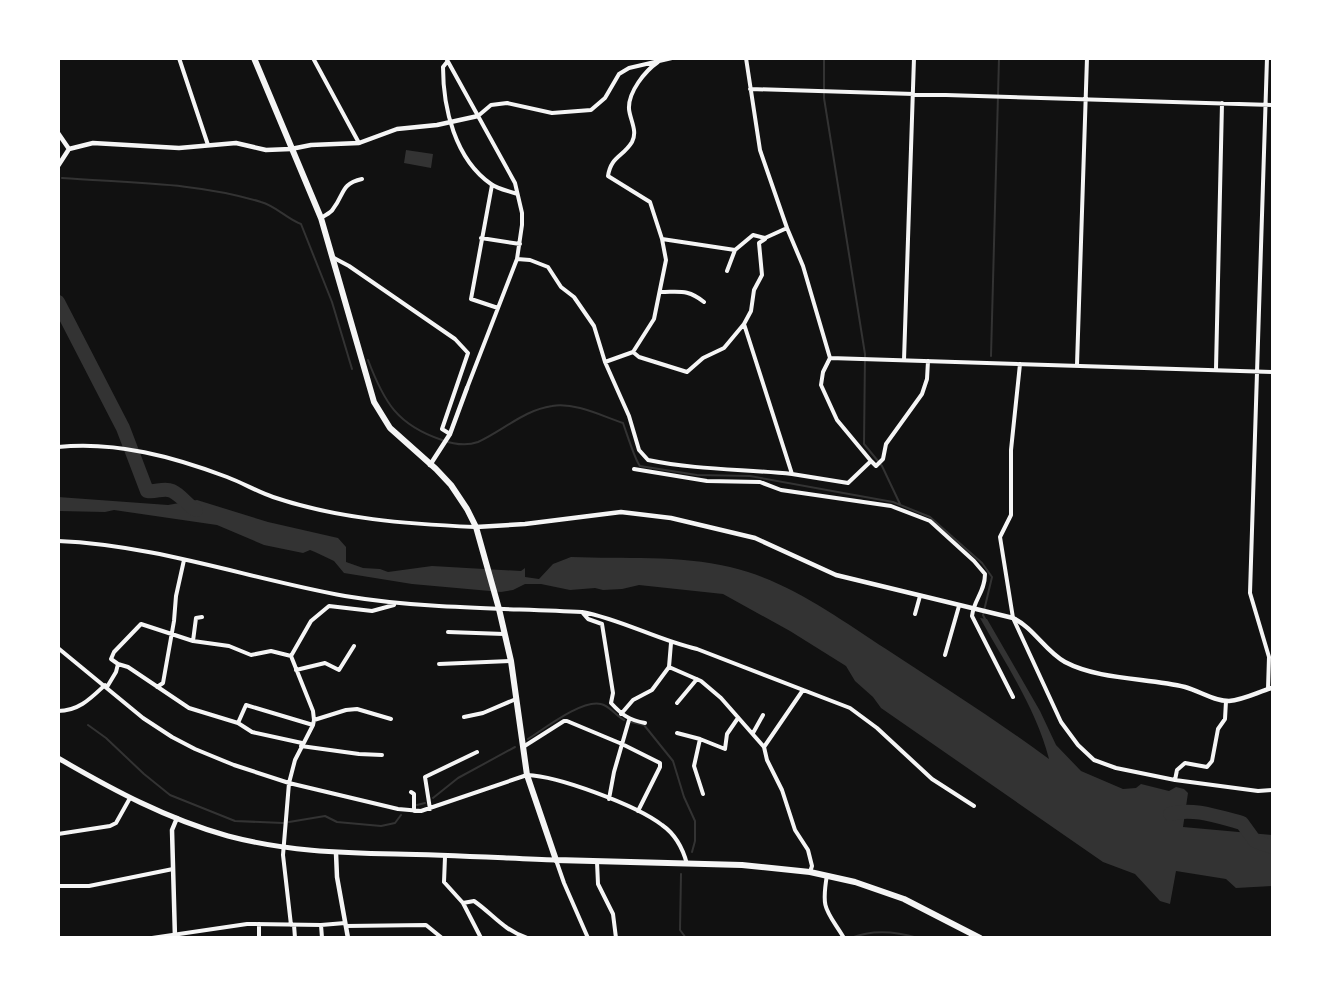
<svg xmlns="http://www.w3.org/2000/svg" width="1331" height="996" font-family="Barlow,sans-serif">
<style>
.water{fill:#333}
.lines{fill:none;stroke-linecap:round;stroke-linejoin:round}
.stream{stroke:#333;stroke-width:2}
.river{stroke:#333;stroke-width:14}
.minor{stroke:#f5f5f5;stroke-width:4}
.tertiary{stroke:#f5f5f5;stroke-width:4.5}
.secondary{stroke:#f5f5f5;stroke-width:5}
.primary{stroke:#f5f5f5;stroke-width:6}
</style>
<rect width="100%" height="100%" fill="#111"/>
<path class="water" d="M406,150L433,154L431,168L404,163Z
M58,497L168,505L197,500L268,522L338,538L346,547V562L363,568L380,569L388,572L432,566L521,571L525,568V577L539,579L553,564L571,557C622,559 680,555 730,567C787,580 837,617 886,649C941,685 996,720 1049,759C1036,708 1005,663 980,618L987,619L1040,711L1056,745L1081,771L1123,789L1136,788L1141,784L1169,791L1176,787L1184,789L1188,793L1183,827L1272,835V886L1236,888L1226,879L1176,871L1170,904L1160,901L1135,874L1103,862L881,708L873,697L855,681L846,666L790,631L723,594L639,585L622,589L603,590L595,588L570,590L541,584H525L513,590L501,592L412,584L344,573L334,561L315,552L310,550L303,553L264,545L217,525L114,510L105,512L59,511Z"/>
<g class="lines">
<path class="stream" d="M824,58V98L865,354L864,444L882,466L900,504
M62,178C128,183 197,182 261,202C276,206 287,219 301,224L332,302L352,369
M991,356L999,58
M368,360C384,402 397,425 442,440C453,444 467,446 478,442C504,430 524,410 552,406C575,402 602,416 623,423C627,434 635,460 640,466L697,475L750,476L893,502L930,517L982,563L992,577L983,615L985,619
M631,722L644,725L673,761L684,797L695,821V841L692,852
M88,725L106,738L144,774L170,795L235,821L283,823
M528,739C544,729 582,699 601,704C610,706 616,716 624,720
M433,798L458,778L515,747
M417,805L425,803
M289,822L325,816L337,822L381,826L395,823L401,815
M681,874L680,930L686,938
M851,938C873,929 895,931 918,938"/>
<path class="river" d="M58,302L123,428L147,491C156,493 163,487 172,491C181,495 187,505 196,510
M1170,814C1193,807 1219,817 1242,823L1255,841L1272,847"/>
<path class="minor" d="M179,58L208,145
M313,58L359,143
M446,58L515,183L522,213V225L517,259L467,388
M1267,58L1250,593L1269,657L1268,689
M447,62L443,67C443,108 455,159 491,184C498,189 509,191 517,194
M658,62C645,71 628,92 629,109C630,120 638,131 632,142C623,157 611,156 608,176L650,202L662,239
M750,89L1272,105
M478,116L491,105L507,103L552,113L591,110L605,98L619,74L629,68L672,58
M492,185L471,299L498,308
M321,218C325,215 331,213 333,209C345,194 340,184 362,179
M787,228L803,266L830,358L823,372L821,385L837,420L871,461
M481,238L520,244
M334,258L349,266L455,339L468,353L442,429L450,434
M517,259L530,260L548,267L561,287L574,297L594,326L605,362L629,416L639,450L648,460C697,470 742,469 792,474
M727,271L735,250
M661,292C680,292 688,289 704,302
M744,324L751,311L754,290L762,275L759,243L765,239
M633,352L639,357L687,372L703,358L724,348L744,324L792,474L848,483L871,461L876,466L883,459L886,444L922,394L927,379L928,361
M830,358L1272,372
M904,360L914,58
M605,362L633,352L654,319L666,260L662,239L735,250L753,235L765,238L787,228L760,150L746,58
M1020,364L1011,450V515L1000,537L1013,618L1061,722L1078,745L1094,760L1116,768L1175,780
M1077,365L1087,58
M1216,369L1222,103
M58,447C116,441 174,457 227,477C243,483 258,492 273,497C338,519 407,524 475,527
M634,469L707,481L760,482L781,490L891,506L930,521L974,561L985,574C985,592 974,599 972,616L1013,697
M58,541C156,545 250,579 345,596C423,609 503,608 582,612C621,619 657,640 697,649L850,708L877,728L932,779L974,806
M582,612L588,619L602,624L613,693L611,703C622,715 629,720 645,723
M915,614L920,596
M448,632L504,634
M193,641L196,618L202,617
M58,648L143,718L172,737L195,749L234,765L289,783L398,809L421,811L527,775C558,776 636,805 662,825C675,834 683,849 687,864
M945,655L959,606
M291,656L311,621L329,606L372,611L394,605
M118,664L128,667L189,708L238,723L252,732L302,743
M439,664L510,661
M669,667L701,681L721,698L764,747L767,760L782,790L795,830L808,850L812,866L810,872
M296,670L325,663L339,670L354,646
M107,687L116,672L118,664L111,659L114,652L141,624L193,641L229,646L251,655L271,651L291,656L313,711L314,720L313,725L295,760L289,783L283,855L291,925
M157,687L163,683L174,621L176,596L184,560
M1226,701L1225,719L1218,729L1212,761L1207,767L1185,763L1177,770L1175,780L1258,791L1272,790
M677,703L697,679
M58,711C79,711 91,698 105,685
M621,714L633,700L652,690L669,667L671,643
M464,717L483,713L516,699
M314,720L346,710L357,709L391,719
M238,723L246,705L313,725
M677,733L700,739
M753,733L763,715
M301,746L359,754L382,755
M523,747L564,721H567L622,744L660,763V767L638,811
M764,747L803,690
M411,792L414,794V811
M703,794L694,766L700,739L725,749L727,734L738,718
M609,799L614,772L629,720
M430,809L425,777L477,752
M58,834L110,826L116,823L130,798
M445,857L444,882L463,903L474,901C494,915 502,929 527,938
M556,860L564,883L588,938
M597,862L598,884L613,914L616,938
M827,875C821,910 826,909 844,938
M58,886H89L173,869
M463,903L481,938
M259,924V938
M294,925L295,938
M321,925L322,938
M346,926L426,925L442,938
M152,938L247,924L321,925L345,923"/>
<path class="tertiary" d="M58,133L69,149
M58,166L69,149L93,143L179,148L236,143L266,150L291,149L311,145L359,143L397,129L437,125L478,116
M430,465L450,434L467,388
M476,527L525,524L621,512L671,518L755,538L836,575L1013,618C1034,628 1045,651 1065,662C1099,680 1148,678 1185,687C1200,691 1213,701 1229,701C1244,700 1258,692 1272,688
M336,853L337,877L348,938
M175,938L172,830L177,818"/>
<path class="secondary" d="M58,758C113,790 167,819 228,836C285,851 338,853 396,854C449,855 503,858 556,860"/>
<path class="primary" d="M254,58L321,218L374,402L390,428L436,469L451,485L467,509L476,527L499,609L511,661L527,775L556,860L742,865L810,872L855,882L904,899L980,938"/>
</g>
<rect width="1331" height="996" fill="none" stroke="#ffffff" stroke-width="120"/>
</svg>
